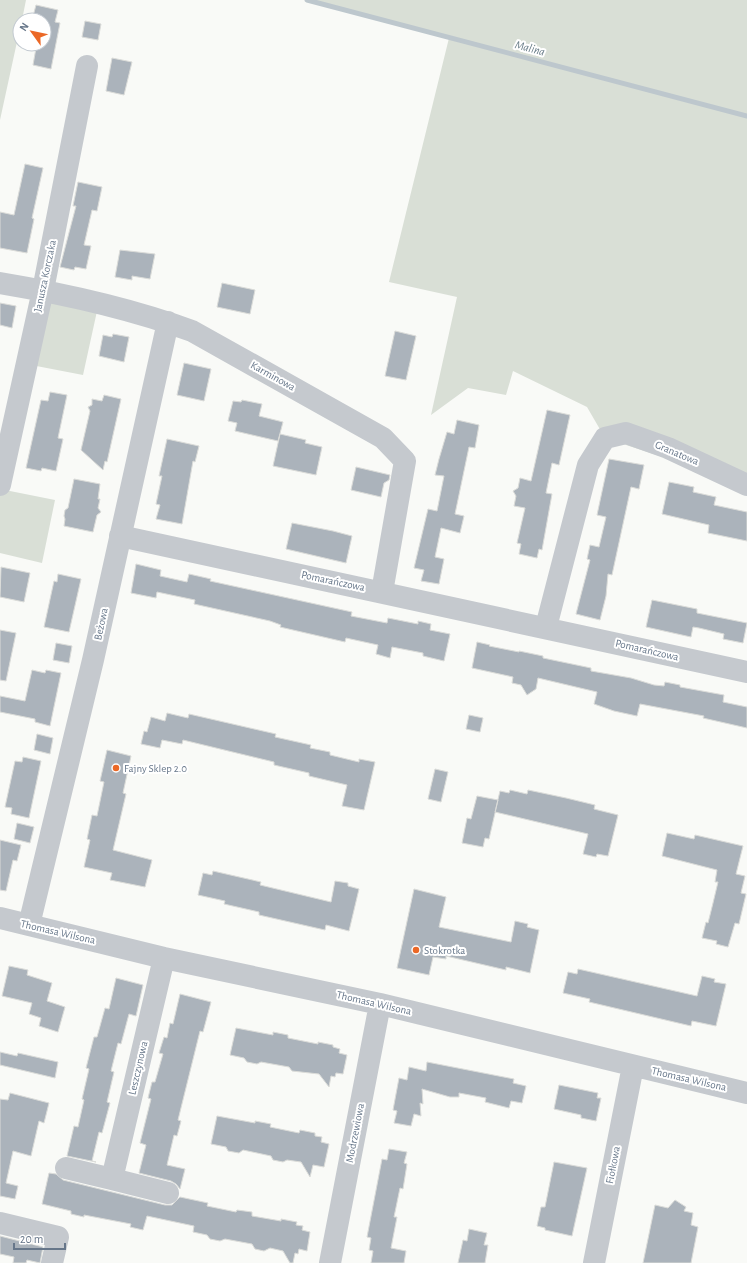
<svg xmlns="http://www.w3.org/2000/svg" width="747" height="1263" font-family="'Alegreya Sans',sans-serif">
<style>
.green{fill:#d9dfd6}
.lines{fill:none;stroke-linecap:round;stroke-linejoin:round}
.stream{stroke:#bdc7cd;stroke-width:5}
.building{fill:#abb3bb;stroke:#dbdcd9}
.minor{stroke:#c5c9ce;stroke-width:22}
.poi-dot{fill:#eb6826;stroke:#fff;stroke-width:1.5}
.labels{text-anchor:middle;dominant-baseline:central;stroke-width:4;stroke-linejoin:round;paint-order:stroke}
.street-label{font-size:11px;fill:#67778a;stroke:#fff}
.poi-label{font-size:11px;fill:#67778a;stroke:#fff;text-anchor:start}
.water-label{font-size:12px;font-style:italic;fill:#637884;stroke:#fff}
</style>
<rect width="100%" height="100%" fill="#f9faf7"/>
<path class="green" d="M0,0H26L22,20H20V28L0,120Z
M307,0H747V485L605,438L587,407L513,371L506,395L468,388L431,415L457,297L389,282L449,38Z
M43,290L99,302L83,375L26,364Z
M0,489L55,500L42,563L0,553Z"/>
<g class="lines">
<path class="stream" d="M307,0L747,116"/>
</g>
<path class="building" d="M36,5L58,10L55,22L60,23L51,69L33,65L36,48L27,46L28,44H44V20H32Z
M85,21L101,24L98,40L82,37Z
M112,58L132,62L124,95L106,91Z
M25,164L43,168L32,218L34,219L27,253L0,248V212L14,215Z
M78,182L102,187L97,211L92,210L84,245L91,246L86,269L75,267L74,270L60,267L76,206H73Z
M120,250L155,254L150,279L132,276V280L115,277Z
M222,283L255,290L250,314L217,307Z
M0,303L16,306L12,328L0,325Z
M395,331L416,336L406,380L385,376Z
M113,334L129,337L124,362L99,356L103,335L112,337Z
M184,363L211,369L204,401L177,395Z
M50,392L67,395L58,438L63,439L56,471L42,468L41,471L26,468L41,400L48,401Z
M104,395L121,399L107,462L105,461L103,470L81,450L90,411L88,407L92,405V399L102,401Z
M242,400L262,404L259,416L283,422L278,441L235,431L237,423L228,421L233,401L241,402Z
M547,410L570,415L559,465L552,463L546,493L552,494L542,550L539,549L537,558L519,554L521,544L517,543L525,508L514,506L516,496L513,491L518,488L520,478L531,481Z
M457,420L479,425L475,448L469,447L455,514L464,516L460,533L441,528L435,557L444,559L439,584L421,581L424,570L414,568L428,509L437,511L444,476L435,475L439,459L447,432L454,434Z
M280,434L306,440L305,443L322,447L316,475L273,466Z
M167,439L199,446L195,462L193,461L182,524L156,519L160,505L156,504L162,476H159Z
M609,459L644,465L639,489L631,487L612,575L608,574L606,596L600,620L576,614L590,560L587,559L590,545L599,547L606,517L597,515Z
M356,467L390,475L389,480L384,483L381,497L351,490Z
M74,479L100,484L98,499H100L98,508L101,512L97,515L93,532L64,526L65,519L64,516L65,510L68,508Z
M669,482L694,487L693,492L716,497L714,505L747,512V541L708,533L709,525L662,514Z
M292,523L333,531L352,536L346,563L286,549Z
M136,564L161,570L160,576L187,582L189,574L211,579L210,581L352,612L351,616L387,623L388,618L418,624V621L431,624L430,630L450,634L444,661L423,656V653L392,647L390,658L376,654L378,645L346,638L345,642L280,627L281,625L270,621L194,604L195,600L157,592L156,598L131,593Z
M1,567L30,573L24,602L0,597Z
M58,574L81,579L69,632L44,627L54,581L57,582Z
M652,600L697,609V613L747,623L743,643L723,639L724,634L699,628L693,627L691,637L646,627Z
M0,630L16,633L6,681L0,680Z
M477,642L490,645L489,646L519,652V651L543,656V658L591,668V671L631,678L654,685L664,686L665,682L680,685V687L724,695L723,702L747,707V728L703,718L704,716L640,704L637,716L614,711L594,704L597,692L538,678L536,689L527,695L521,685L512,683L513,677L472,668Z
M56,643L72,646L69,663L53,660Z
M32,670L45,673L46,670L61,673L50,726L35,722V719L0,712V696L25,701Z
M167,713L188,718L189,714L276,734L275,737L311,745L310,748L330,752V755L359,762V759L375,762L364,810L342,806L347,785L309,776V773L274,765V762L183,740L182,744L162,740L160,748L141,744L144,731L147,732L151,717L165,721Z
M469,715L483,718L480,732L466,729Z
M37,734L53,738L50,754L34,750Z
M107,750L131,756L123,793L126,794L113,850L152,860L145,887L110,880L112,873L84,867L90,840L87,839L92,815L97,816L104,782L100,781Z
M23,757L41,761L29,818L11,814L12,808L5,807L15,761L22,762Z
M435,769L448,772L441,802L428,799Z
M510,790L527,794L528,790L566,798L595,805L594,809L618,815L608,856L597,854L596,857L583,854L588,834L495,812L500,791L509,793Z
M477,796L498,800L489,839L485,838L483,847L462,843L467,818L471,819Z
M17,823L34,827L30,843L14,839Z
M667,833L694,839L695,835L743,846L736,874L745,876L741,893L746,894L739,924L735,923L728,947L716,944L717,941L702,938L706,922L708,923L713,903L718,882H715L717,870L662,856Z
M0,840L21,845L17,861L13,860L6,891L0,890Z
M213,871L261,882L260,885L331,902L335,881L348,883V886L359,889L349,931L326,925L325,930L259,915V912L224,904L225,901L198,895L203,873L212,875Z
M414,889L446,897L439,927L511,942L515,921L528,924L527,927L539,930L530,973L506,967V970L446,956V959L433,957L429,975L397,968Z
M9,966L28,970L27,975L52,983L47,1001L65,1007L58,1032L39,1026L41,1018L29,1014L32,1003L2,996Z
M578,969L697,996L702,976L715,979L714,982L726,984L716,1026L692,1021L691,1026L589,1002L590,999L563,993L568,972L577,974Z
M116,978L143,985L136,1016L129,1014L121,1044L118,1043L111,1071L114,1072L107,1102L110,1103L102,1133L99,1132L92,1161L96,1162L67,1156L74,1126L78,1127L84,1100L82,1099L89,1069L86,1068L94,1037H97L105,1008L109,1009Z
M180,994L211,1002L203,1032L200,1031L178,1120L181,1121L177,1136L174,1135L167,1165L185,1169L180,1189L176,1184L171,1181L139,1173L146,1145L140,1143L151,1099L148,1098L152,1082H155L163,1054L159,1053L164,1037L167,1038L170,1023L173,1024Z
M236,1028L273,1035V1032L288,1035V1038L318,1044V1042L333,1045V1047L340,1049L339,1053L347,1055L343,1074L336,1073L335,1077L331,1076L329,1087L319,1074L292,1071L289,1067L261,1062L257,1064L247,1062L244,1058L230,1055Z
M0,1052L17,1056L18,1053L58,1062L55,1078L0,1065Z
M427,1062L514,1079L513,1083L526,1086L522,1103L511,1101L509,1108L485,1102L486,1098L459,1093V1097H450L422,1089L423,1104L420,1103L421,1116L414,1114L411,1126L394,1123L397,1111L393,1110L399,1078L407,1080L409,1067L426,1071Z
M559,1085L598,1093L597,1098H601L596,1121L581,1118V1115L554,1109Z
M10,1093L49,1103L44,1123L39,1121L31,1156L13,1151L6,1183L18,1186L15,1199L0,1196V1099L8,1100Z
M217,1116L255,1123V1121L271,1124L270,1127L299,1133L300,1130L315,1133V1136L322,1137L321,1142L329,1144L324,1167L313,1165L310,1177L301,1162L287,1160L283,1162L273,1160L271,1156L243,1150L239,1153L228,1151L226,1147L211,1144Z
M389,1149L407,1152L404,1163L407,1164L403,1189L400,1188L394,1217H397L391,1248L406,1251L404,1263H371L373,1251L369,1250L371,1238L367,1237L382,1159L387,1160Z
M554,1162L587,1168L572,1236L545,1230V1228L537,1226L541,1207H545Z
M49,1173L56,1174L63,1180L165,1205H172L180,1197L208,1203L207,1206L236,1212L237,1210L252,1212V1216L281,1221V1219L297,1222L296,1225L303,1226L302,1230L310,1232L307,1251L299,1249L298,1254L295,1253L293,1263H290L283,1251L270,1248L264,1251L255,1249L252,1244L225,1239L220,1241L210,1239L207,1235L193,1232L194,1226L147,1216L143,1230L130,1227L131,1224L84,1215V1217L71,1214V1211L42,1204Z
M675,1200L686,1207L684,1211L693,1213L691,1225L698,1227L691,1263H643L655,1205L668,1208Z
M469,1229L487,1233L484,1245H488L485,1263H458L463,1240L467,1241Z
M0,1236L43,1247L40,1263L27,1260L26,1263H13L14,1257L0,1254Z"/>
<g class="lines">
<path class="minor" d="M0,283C66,294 130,308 192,331L383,438L405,461L382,592
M0,485L43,290L87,66
M120,536L747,672
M546,627L588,465L605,438L626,433L668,448L747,485
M0,918L164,958L380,1004L747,1093
M29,925L93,660L168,322
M164,958L112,1179L168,1193
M66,1168L112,1179
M0,1223L58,1237L52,1263
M330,1263L380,1004
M594,1263L633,1066"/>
</g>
<g class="poi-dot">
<circle cx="116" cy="768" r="4"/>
<circle cx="416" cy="950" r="4"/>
</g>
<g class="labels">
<g class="street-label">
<text transform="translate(45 276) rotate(-78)">Janusza Korczaka</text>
<text transform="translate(273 376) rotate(29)">Karminowa</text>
<text transform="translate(677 453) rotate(23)">Granatowa</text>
<text transform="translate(333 581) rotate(12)">Pomarańczowa</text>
<text transform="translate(101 624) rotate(-78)">Beżowa</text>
<text transform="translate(647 650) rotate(13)">Pomarańczowa</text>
<text transform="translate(58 932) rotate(13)">Thomasa Wilsona</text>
<text transform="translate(374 1003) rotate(13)">Thomasa Wilsona</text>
<text transform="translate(138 1068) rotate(-77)">Leszczynowa</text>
<text transform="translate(689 1079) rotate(13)">Thomasa Wilsona</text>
<text transform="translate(355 1133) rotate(-79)">Modrzewiowa</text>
<text transform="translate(613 1165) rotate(-79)">Fiołkowa</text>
</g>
<g class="poi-label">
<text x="124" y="768">Fajny Sklep 2.0</text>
<text x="424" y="950">Stokrotka</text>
</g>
<g class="water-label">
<text transform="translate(530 48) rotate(15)">Malina</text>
</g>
</g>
<g transform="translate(32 32) rotate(303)"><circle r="19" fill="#ffffff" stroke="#c2c9d0"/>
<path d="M0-3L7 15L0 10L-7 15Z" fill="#eb6826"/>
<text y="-6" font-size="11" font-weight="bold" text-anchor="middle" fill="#67778a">N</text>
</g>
<path d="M14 1243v6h51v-6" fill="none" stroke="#67778a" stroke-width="2"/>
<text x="20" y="1243" font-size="12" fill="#67778a" stroke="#ffffff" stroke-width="3" paint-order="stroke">20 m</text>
</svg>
